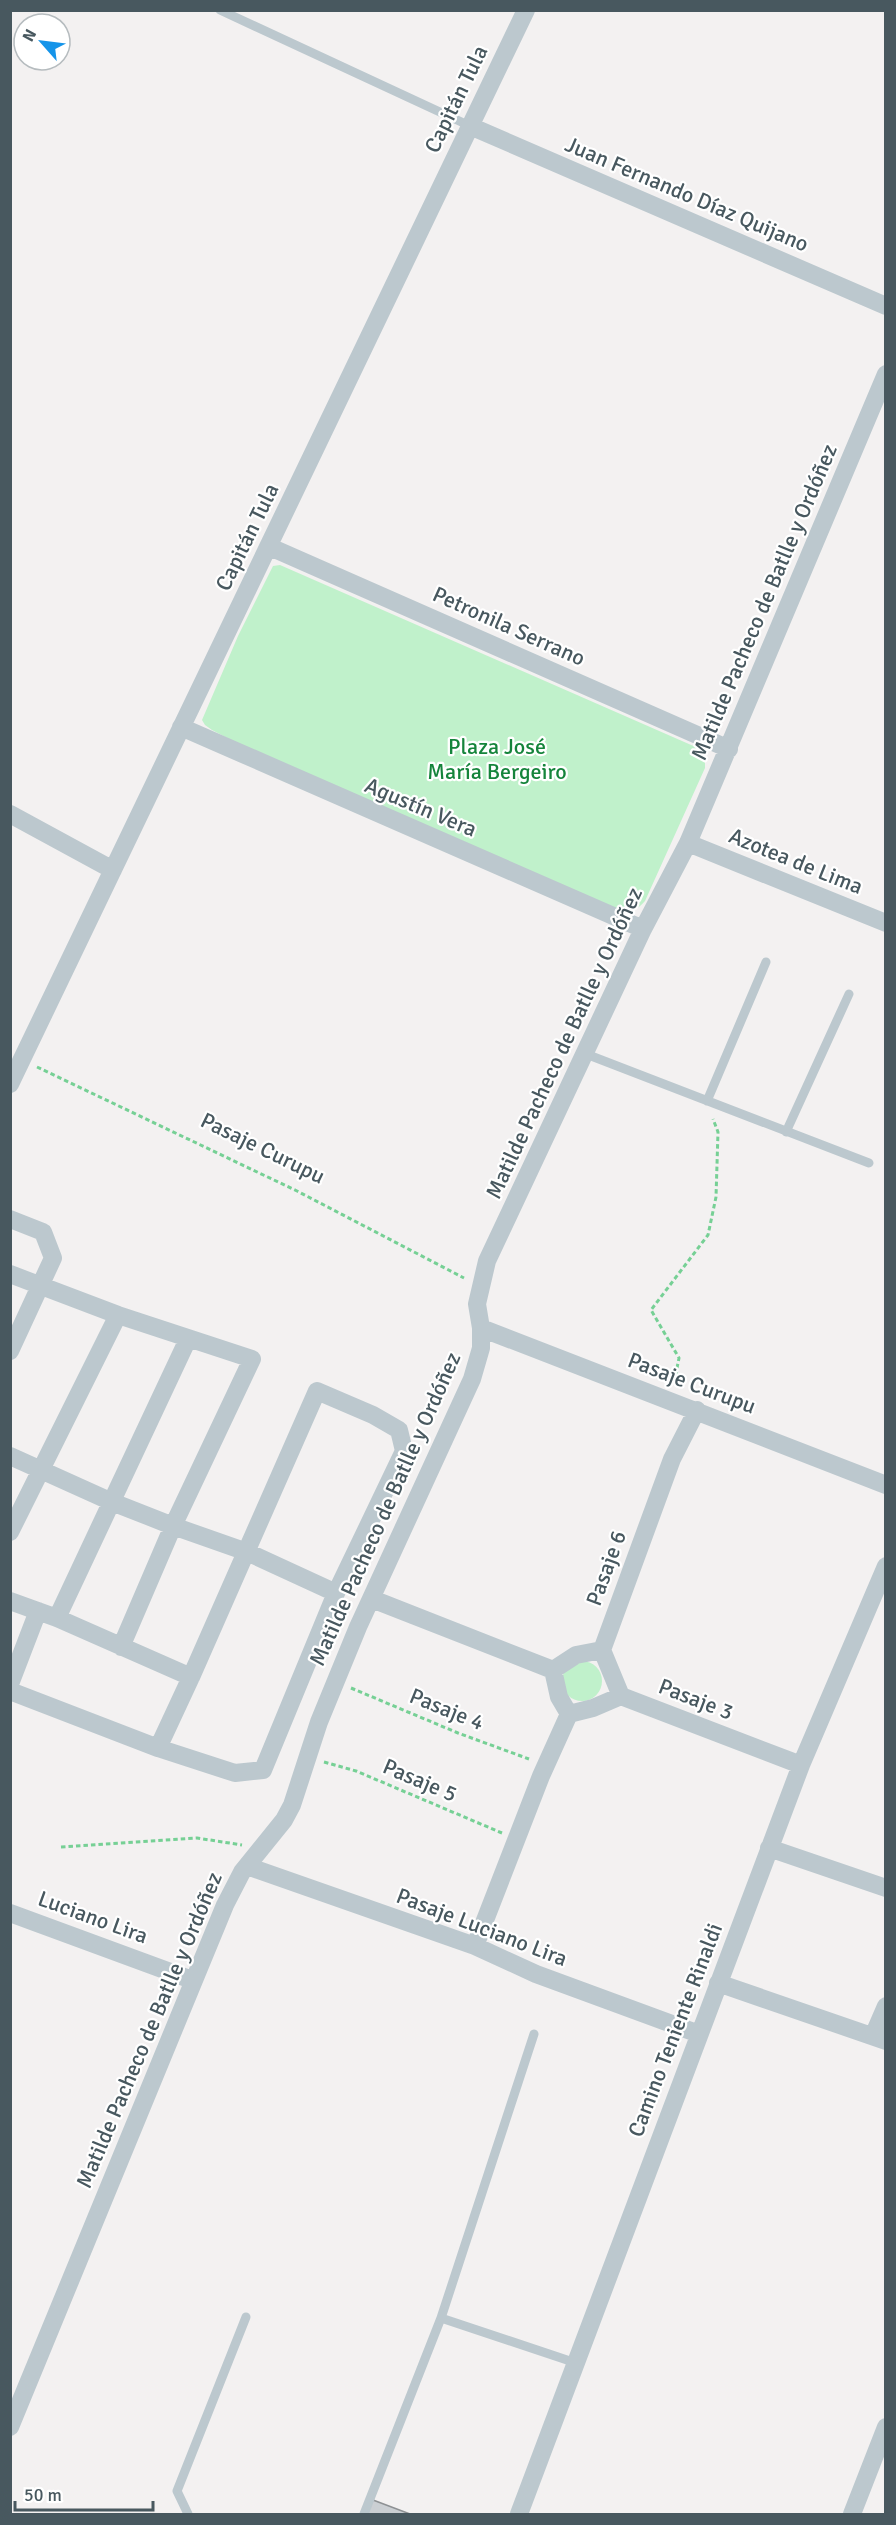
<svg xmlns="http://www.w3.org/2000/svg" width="896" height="2525" font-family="Signika,sans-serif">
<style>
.green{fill:#c0f1cb}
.building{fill:#cbcfd3;stroke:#8e9194;stroke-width:1.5}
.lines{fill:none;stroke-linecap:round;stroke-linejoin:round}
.path{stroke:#76d095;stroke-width:3;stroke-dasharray:4.5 3;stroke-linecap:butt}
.service{stroke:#bcc8ce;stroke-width:9}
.minor{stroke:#bcc8ce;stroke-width:18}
.labels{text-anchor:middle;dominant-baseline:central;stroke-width:4.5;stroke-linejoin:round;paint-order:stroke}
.street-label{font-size:22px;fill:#48585f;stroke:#fff}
.park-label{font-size:22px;fill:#15843b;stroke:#fff}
</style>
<rect width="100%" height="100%" fill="#f3f1f1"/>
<path class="green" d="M280,565L698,748L705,760V768L645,901C638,909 633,912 622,913L231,740L212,730L205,725L202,720L238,636L273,566Z
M562 1681a20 20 0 1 1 40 0a20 20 0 1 1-40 0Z"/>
<path class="building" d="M373,2500L410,2514H367Z"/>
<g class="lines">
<path class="path" d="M37,1067L297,1191L464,1278
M674,1383L679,1358L651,1310L708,1235L716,1197L718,1132L713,1119
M351,1688L458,1733L529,1759
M324,1762L356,1771L502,1833
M61,1847L197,1838L242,1845"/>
<path class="service" d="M220,10L470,126
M586,1054L869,1163
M707,1101L766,962
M786,1132L849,994
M534,2034L441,2318L576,2363
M188,2514L177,2491L246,2317
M364,2514L441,2318"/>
<path class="minor" d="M470,126L886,306
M270,547L729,749
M181,727L643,929
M10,814L113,870
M688,843L886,923
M10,1084L526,10
M10,1219L43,1232L53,1258L10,1351
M10,1274L118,1315L252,1359L173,1526L112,1502L10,1456
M481,1328L886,1485
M10,1532L118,1315
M372,1599L553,1670
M10,1601L57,1618L191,1677L317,1391L373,1415L399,1430L404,1451L336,1593L263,1770L235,1773L158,1748L191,1677
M57,1618L188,1339
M121,1647L173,1526L247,1552L336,1593
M602,1650L621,1696L801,1765
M10,1684L38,1611
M10,1691L158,1748
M569,1714L593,1708L621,1696
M769,1848L886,1888
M247,1866L475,1946L536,1974L699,2034
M10,1913L192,1980
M475,1946L541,1776L569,1714L559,1697L553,1670L576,1655L602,1650L672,1459L697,1410
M718,1983L886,2041
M873,2036L886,2006
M10,2427L225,1905L242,1872L284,1820L292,1805L319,1722L358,1627L472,1379L481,1348V1328L477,1304L487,1261L643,929L688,843L886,374
M519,2514L801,1765L886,1566
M852,2514L886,2427"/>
</g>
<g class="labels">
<g class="street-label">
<text transform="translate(456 99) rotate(-64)">Capitán Tula</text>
<text transform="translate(687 194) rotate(23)">Juan Fernando Díaz Quijano</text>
<text transform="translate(247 537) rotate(-64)">Capitán Tula</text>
<text transform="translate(764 602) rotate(-67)">Matilde Pacheco de Batlle y Ordóñez</text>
<text transform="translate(509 626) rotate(24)">Petronila Serrano</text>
<text transform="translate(421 807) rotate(23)">Agustín Vera</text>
<text transform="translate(796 861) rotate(22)">Azotea de Lima</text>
<text transform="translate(564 1043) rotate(-65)">Matilde Pacheco de Batlle y Ordóñez</text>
<text transform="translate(263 1148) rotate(26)">Pasaje Curupu</text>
<text transform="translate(692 1383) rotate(21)">Pasaje Curupu</text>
<text transform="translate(385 1509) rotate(-66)">Matilde Pacheco de Batlle y Ordóñez</text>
<text transform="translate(606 1568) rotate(-70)">Pasaje 6</text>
<text transform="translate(696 1699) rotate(21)">Pasaje 3</text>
<text transform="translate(447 1709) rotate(22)">Pasaje 4</text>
<text transform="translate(420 1780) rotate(23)">Pasaje 5</text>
<text transform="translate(93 1917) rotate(20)">Luciano Lira</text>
<text transform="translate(482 1927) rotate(21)">Pasaje Luciano Lira</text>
<text transform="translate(149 2030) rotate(-67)">Matilde Pacheco de Batlle y Ordóñez</text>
<text transform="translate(675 2030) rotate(-69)">Camino Teniente Rinaldi</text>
</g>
<g class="park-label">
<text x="497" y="746">Plaza José<tspan x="497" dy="25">María Bergeiro</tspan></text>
</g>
</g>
<rect width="896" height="2525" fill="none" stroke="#48585f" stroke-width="24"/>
<g transform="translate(42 42) rotate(298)"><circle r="28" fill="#ffffff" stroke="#b6bcbf" stroke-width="1.5"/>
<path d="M0-4.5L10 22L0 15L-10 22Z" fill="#1594e9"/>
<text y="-9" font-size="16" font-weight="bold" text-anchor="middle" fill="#48585f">N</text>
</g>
<path d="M15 2501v9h138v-9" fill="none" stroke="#48585f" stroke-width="3"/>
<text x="24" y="2501" font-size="18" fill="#48585f" stroke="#ffffff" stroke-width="4.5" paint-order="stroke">50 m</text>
</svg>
